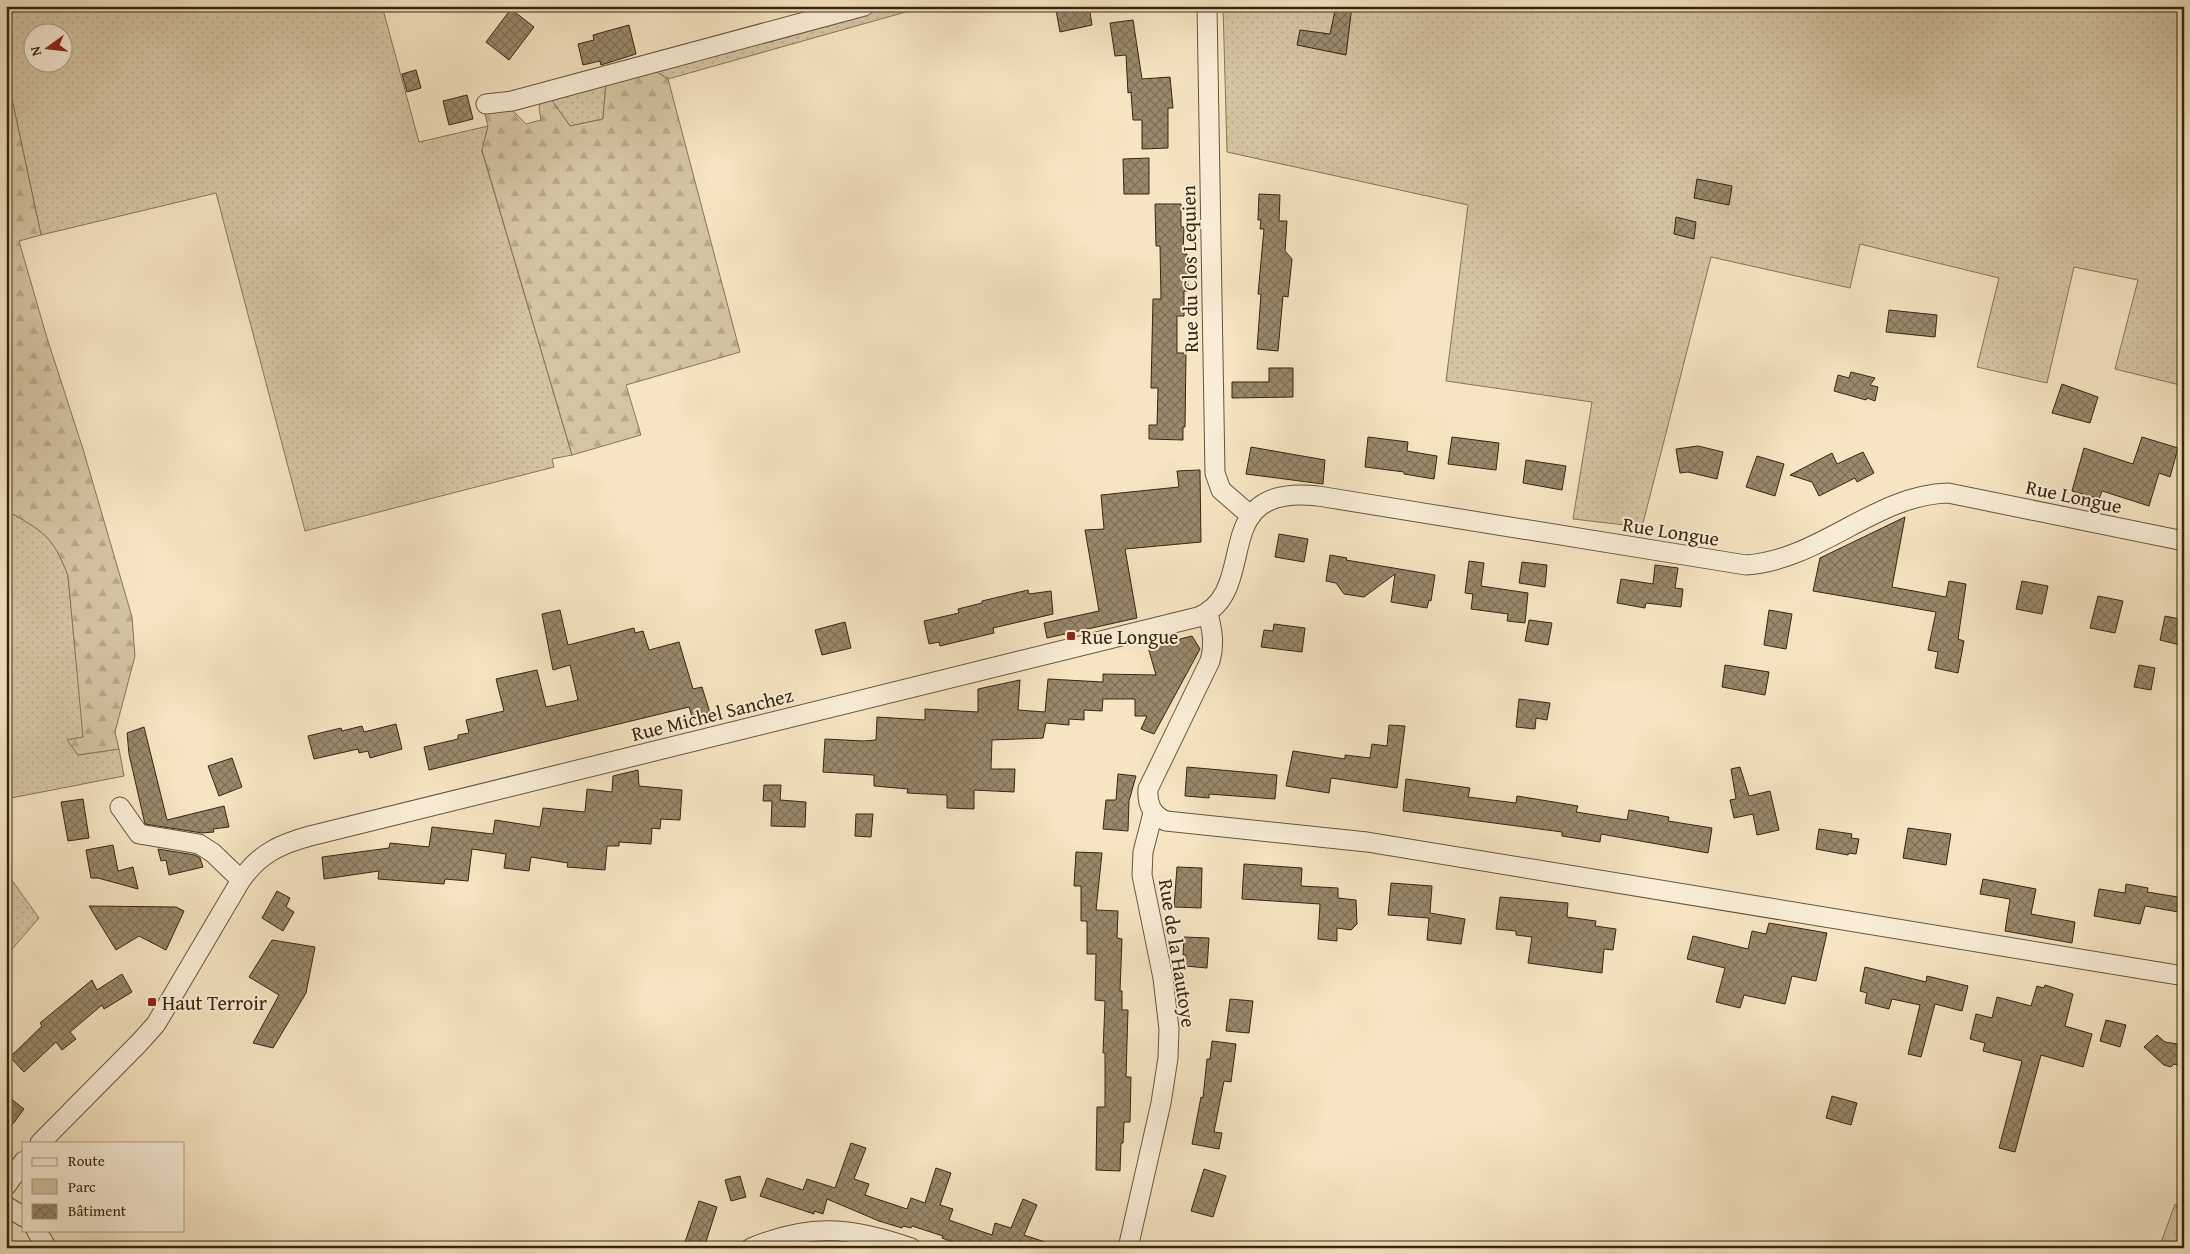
<svg xmlns="http://www.w3.org/2000/svg" width="2190" height="1254" font-family="'Gentium Book Plus',serif">
<style>
.green{fill:url(#green-dots);stroke:#867558;fill-rule:evenodd}
.forest{fill:url(#forest-firs);stroke:#867558}
.building{fill:url(#building-cross-hatch);stroke:#36260e}
.lines{fill:none;stroke-linecap:round;stroke-linejoin:round}
.minor-casing{stroke:#66563b;stroke-width:21}
.minor{stroke:#f9edd7;stroke-width:19}
.poi-dot{fill:#8f2418;stroke:#f9edd7;stroke-width:2}
.labels{text-anchor:middle;dominant-baseline:central;stroke-width:4;stroke-linejoin:round;paint-order:stroke}
.street-label{font-size:20px;fill:#36260e;stroke:#f9edd7}
.poi-label{font-size:20px;fill:#36260e;stroke:#f9edd7;text-anchor:start}
</style>
<defs>
<pattern id="green-dots" width="8" height="8" patternUnits="userSpaceOnUse" patternTransform="scale(1.25)"><rect width="8" height="8" fill="#d5c4a3"/><path d="M2 2h.1M6 6h.1" fill="none" stroke="#b7a88b" stroke-width="1.8" stroke-linecap="round"/></pattern>
<pattern id="forest-firs" width="22" height="20" patternUnits="userSpaceOnUse" patternTransform="scale(1.25)"><rect width="22" height="20" fill="#d5c4a3"/><path d="M5 1l3.5 6h-7zM16 11l3.5 6h-7z" fill="#b7a88b"/></pattern>
<pattern id="building-cross-hatch" width="8" height="8" patternUnits="userSpaceOnUse" patternTransform="scale(1.25)"><rect width="8" height="8" fill="#9a896c"/><path d="M0 0l8 8M0 8l8-8" fill="none" stroke="#7e7057"/></pattern>
</defs>
<rect width="100%" height="100%" fill="#f6e4c2"/>
<filter id="stains"><feTurbulence type="fractalNoise" baseFrequency=".004" numOctaves="4"/><feColorMatrix values="0 0 0 0 .2 0 0 0 0 .09 0 0 0 0 .02 0 0 0 .5 -.17"/></filter>
<radialGradient id="worn" r=".72"><stop offset=".6" stop-color="#630" stop-opacity="0"/><stop offset="1" stop-color="#630" stop-opacity=".3"/></radialGradient>
<path class="green" d="M6,6H382L419,142L488,126L482,151L572,455L552,459L554,467L305,531L216,193L41,235L6,71ZM32,32H62V62H32Z
M883,6H927L668,79L654,70Z
M1223,6H2184V386L2115,369L2138,280L2074,267L2047,383L1977,367L1999,278L1860,244L1850,288L1711,257L1642,527L1573,519L1592,402L1446,381L1468,205L1227,152Z
M606,83L603,119L570,126L551,99Z
M6,510C42,531 53,535 68,576L84,737L68,740L78,755L119,749L124,776L6,799Z
M6,872L39,918L6,956Z"/>
<path class="forest" d="M654,70L668,79L740,352L626,385L641,435L572,455L482,150L488,126L484,111L512,110L526,124L541,120L539,108L541,101L551,99L570,126L603,119L606,83Z
M6,71L41,235L19,241L47,338L83,449L132,617L135,656L115,732L119,749L78,755L67,740L83,737L68,576C53,535 42,531 6,510Z
M2175,1204L2184,1211V1248H2159Z"/>
<path class="building" d="M1077,6H1089L1092,25L1060,32L1056,10Z
M1336,6H1352L1346,55L1297,45L1300,30L1330,34Z
M511,9L534,27L509,60L486,42Z
M1133,20L1142,79L1170,77L1173,108H1168V148L1142,149V120H1133L1131,92L1128,93L1126,55L1115,56L1110,23Z
M629,25L636,54L601,65L600,61L583,65L578,44L594,40L593,35Z
M416,70L421,88L407,92L402,74Z
M467,95L473,119L449,125L443,101Z
M1149,158V194H1124L1123,159Z
M1697,179L1732,186L1729,205L1694,198Z
M1259,194L1280,195L1279,221H1287L1285,251L1292,259L1288,297L1283,296L1278,351L1257,349L1261,294H1258L1264,229H1260L1261,220H1258Z
M1155,204H1181V227H1184L1183,254H1187L1188,291H1184V316H1177V353H1186L1185,427H1183V440L1149,439V425H1157L1158,388H1151L1153,299H1161L1160,246H1156Z
M1676,217L1696,222L1694,239L1674,234Z
M1889,310L1937,315L1935,337L1886,332Z
M1269,368H1293V397L1232,398V382H1269Z
M1851,372L1875,378L1870,385L1878,387L1875,401L1867,398L1866,400L1834,391L1838,375L1849,378Z
M2062,384L2098,397L2090,423L2052,413Z
M1368,437L1408,442L1407,451L1437,456L1434,479L1404,474V472L1365,467Z
M1452,437L1499,443L1496,470L1448,464Z
M2142,437L2178,448L2170,477L2159,473L2149,506L2102,491L2099,499L2072,491L2084,448L2133,464Z
M1698,446L1723,452L1717,479L1688,472L1680,473L1676,449Z
M1251,447L1325,460L1323,484L1246,474Z
M1863,452L1874,473L1857,482L1855,478L1819,496L1812,482L1790,475L1832,453L1837,464Z
M1757,456L1784,464L1775,496L1746,487Z
M1526,460L1566,466L1562,490L1523,483Z
M1200,470L1201,542L1125,549L1137,618L1047,638L1044,623L1099,611L1085,530L1104,529L1101,495L1179,487L1177,471Z
M1905,517L1892,587L1946,597L1949,581L1966,584L1958,639L1964,641L1958,673L1935,668L1938,652L1928,650L1936,612L1813,591L1820,558Z
M1279,534L1308,539L1304,562L1275,557Z
M1330,555L1347,558L1346,560L1435,575L1431,601L1429,600L1427,608L1391,602L1395,574L1364,597L1344,594L1336,583L1326,581Z
M1469,561L1484,563L1481,586L1528,593L1525,623L1507,621L1508,614L1471,609L1473,594L1465,593Z
M1522,562L1547,565L1545,587L1519,583Z
M1655,565L1678,568L1675,588L1683,589L1681,607L1646,603L1645,608L1617,603L1621,579L1653,584Z
M2022,581L2048,586L2042,614L2016,609Z
M1028,590L1029,594L1051,591L1053,614L993,628L994,633L940,646L939,642L929,644L924,621L959,613L958,609L982,603V601Z
M2098,596L2123,601L2115,633L2090,628Z
M560,610L568,645L634,628L635,633L643,631L649,650L679,642L693,689L702,687L711,716L693,720L689,707L429,770L424,747L458,739V735L469,733L466,720L504,711L496,679L537,670L546,707L578,700L570,665L553,670L542,614Z
M1769,610L1792,614L1786,649L1764,645Z
M2165,616L2184,620V646L2160,640Z
M1529,620L1552,623L1548,645L1525,641Z
M845,622L851,648L822,655L815,630Z
M1274,624L1305,628L1302,652L1261,647L1264,630L1273,631Z
M1192,636L1200,649L1154,734L1141,729L1147,716H1135V699H1103L1102,711L1084,710V720L1069,719V725L1046,723L1043,738L992,740L991,769H1015L1014,792L974,790V809L947,808V795L907,793L908,789L874,786V775L823,772L825,739L864,741L876,740L877,717L925,720V709L978,712V689L1020,680L1018,710L1045,712L1048,679L1103,682V674L1156,675L1148,647Z
M1725,665L1769,672L1765,695L1722,687Z
M2139,665L2155,668L2151,690L2134,687Z
M1519,699L1550,703L1547,720L1536,718L1535,729L1516,727Z
M396,724L402,749L370,758L368,751L359,753L358,749L314,759L308,736L341,728L342,731L362,726L364,732Z
M1389,725L1405,726L1397,788L1331,778L1329,793L1286,786L1293,751L1345,759V755L1370,758L1372,744L1387,746Z
M144,727L167,820L224,806L229,827L213,829L214,832L202,833L145,824L129,754L127,733Z
M232,758L242,787L219,796L208,766Z
M1187,767L1277,775L1275,799L1209,794V798L1185,796Z
M1740,767L1749,796L1770,791L1779,830L1757,835L1753,814L1734,818L1730,800L1736,799L1731,769Z
M638,770L639,786L682,790L680,820L661,819L660,829L652,828L651,844L619,842V846H607L605,870L567,867L568,863L531,857L529,871L504,868L506,854L472,849L468,881L445,879L444,884L378,879L379,871L324,879L322,857L389,848L390,843L429,847L432,827L493,834L495,820L540,827L543,808L585,812L587,789L612,792L613,776Z
M1118,774L1136,776L1129,801L1128,831L1103,829L1106,800H1116Z
M1406,779L1470,788L1468,797L1516,803L1517,796L1578,806L1576,812L1627,820L1629,810L1669,817L1668,821L1712,828L1708,853L1601,834L1600,842L1562,836V832L1403,811Z
M764,785H781L780,800L806,802L805,827L771,826L772,801H763Z
M83,799L89,838L68,841L61,802Z
M856,814H873L871,837L855,836Z
M1908,828L1951,834L1946,865L1903,858Z
M1819,829L1852,834L1851,838L1859,839L1856,854L1849,853L1848,855L1816,849Z
M113,845L118,871L133,867L138,889L98,878H91L86,850Z
M158,849L195,855L200,858L203,867L169,875L166,860L161,861Z
M1076,852L1102,853L1096,910L1118,911L1117,938L1122,939L1120,991H1122V1010H1128L1126,1077H1131L1130,1122H1124L1123,1143H1121L1120,1171L1096,1170L1097,1107H1105V1053H1103L1105,1001L1095,1000L1096,954H1087V921H1081V886H1074Z
M1244,864L1302,868L1301,886L1338,888V898L1356,900L1357,924L1351,930L1337,928V941L1318,939L1320,904L1242,899Z
M1177,867L1202,868L1201,908L1174,907Z
M1983,879L2036,889L2031,914L2075,922L2072,943L2005,931L2010,899L1980,894Z
M1391,883L1432,886L1430,913L1465,919L1461,944L1427,940L1429,918L1388,915Z
M2126,884L2148,888L2147,892L2184,898V913L2145,906L2140,924L2094,916L2099,889L2125,893Z
M277,891L290,898L286,907L294,912L283,931L262,918Z
M1500,897L1568,903L1567,917L1596,921L1595,926L1616,929L1613,950L1604,949L1602,973L1528,963L1532,937L1516,935V931L1496,929Z
M89,906L176,907L184,911L166,950L139,936L116,950Z
M1769,923L1827,933L1816,981L1792,976L1785,1004L1744,995L1740,1008L1716,1002L1725,968L1687,959L1693,936L1748,949L1752,931L1766,934Z
M1184,937L1209,938L1207,968L1185,966L1186,955H1183Z
M272,940L315,947L306,993L273,1048L253,1043L279,995L249,977Z
M1865,967L1926,982L1927,976L1968,986L1962,1011L1935,1004L1921,1057L1908,1054L1920,1005L1892,999L1889,1009L1865,1003L1867,993L1860,991Z
M122,974L132,992L104,1009L102,1005L70,1032L76,1039L62,1050L56,1042L24,1072L10,1057L42,1026L40,1023L92,980L97,990Z
M2045,985L2073,994L2065,1026L2092,1034L2083,1067L2041,1055L2015,1152L1999,1148L2022,1061L1983,1051L1985,1043L1970,1039L1976,1014L1992,1018L1997,997L2031,1006L2037,986L2044,988Z
M1230,999L1253,1001L1249,1033L1226,1031Z
M2106,1020L2126,1025L2120,1047L2100,1041Z
M2157,1035L2165,1042L2184,1045V1067L2174,1064L2171,1067L2164,1065L2144,1047Z
M1212,1041L1236,1044L1231,1082L1224,1081L1214,1132L1222,1133L1219,1149L1192,1144L1201,1097L1203,1098L1207,1059H1210Z
M6,1095L24,1109L6,1133Z
M1832,1096L1857,1103L1851,1125L1826,1118Z
M851,1143L866,1148L854,1179L869,1184L865,1195L907,1209L911,1198L925,1203L936,1168L951,1173L940,1205L953,1209L949,1220L992,1235L995,1223L1011,1228L1023,1199L1037,1205L1024,1235L1054,1245V1248H969L942,1238L943,1236L912,1226L911,1228L903,1226L902,1228L879,1221L827,1199L823,1214L814,1211V1214L760,1196L767,1178L803,1190L807,1179L835,1188Z
M1204,1169L1226,1176L1213,1217L1191,1211Z
M740,1176L746,1197L731,1201L725,1180Z
M699,1201L717,1207L704,1248H683Z"/>
<g class="lines">
<defs>
<path id="minor" d="M1207,6L1215,473L1221,490L1251,516
M486,104L512,101L864,6
M1208,613C1212,630 1215,644 1210,661L1148,789C1147,804 1152,815 1166,821L1367,842L2184,976
M120,807L139,834L199,844L213,853L241,880
M40,1143L139,1043L156,1024L241,880C259,854 280,844 310,836L1198,617C1263,591 1204,483 1318,496L1746,565C1820,560 1875,495 1948,493L2184,541
M6,1186L24,1161
M6,1206L24,1217
M36,1230L47,1248
M751,1248C810,1223 851,1227 911,1248
M1128,1248L1161,1103L1168,1058L1169,1029L1163,978L1142,875L1143,852L1153,813"/>
</defs>
<use href="#minor" class="minor-casing"/>
<use href="#minor" class="minor"/>
</g>
<g class="poi-dot">
<rect x="1066" y="631" width="10" height="10" rx="2.5"/>
<rect x="147" y="997" width="10" height="10" rx="2.5"/>
</g>
<g class="labels">
<g class="street-label">
<text transform="translate(1189 269) rotate(-91)">Rue du Clos Lequien</text>
<text transform="translate(2074 496) rotate(12)">Rue Longue</text>
<text transform="translate(1671 531) rotate(9)">Rue Longue</text>
<text transform="translate(712 714) rotate(-14)">Rue Michel Sanchez</text>
<text transform="translate(1178 953) rotate(81)">Rue de la Hautoye</text>
</g>
<g class="poi-label">
<text x="1081" y="636">Rue Longue</text>
<text x="162" y="1002">Haut Terroir</text>
</g>
</g>
<rect width="2190" height="1254" fill="none" stroke="#f6e4c2" stroke-width="25"/>
<rect x="8" y="8" width="2175" height="1239" fill="none" stroke="#36260e" stroke-width="2.5"/>
<rect x="12" y="12" width="2165" height="1229" fill="none" stroke="#36260e"/>
<rect x="22" y="1142" width="162" height="90" fill="#f9edd7" stroke="#ab9d87"/>
<rect x="32" y="1158" width="25" height="8" fill="#f9edd7" stroke="#ab9d87"/>
<text x="68" y="1166" font-size="15" fill="#36260e">Route</text>
<rect x="32" y="1179" width="25" height="15" fill="#d5c4a3" stroke="#ab9d87"/>
<text x="68" y="1192" font-size="15" fill="#36260e">Parc</text>
<rect x="32" y="1204" width="25" height="15" fill="url(#building-cross-hatch)" stroke="#ab9d87"/>
<text x="68" y="1216" font-size="15" fill="#36260e">Bâtiment</text>
<g transform="translate(48 48) rotate(255)"><circle r="24" fill="#f9edd7" stroke="#ab9d87"/>
<path d="M0-4L9 19L0 12L-9 19Z" fill="#8f2418"/>
<text y="-8" font-size="14" font-weight="bold" text-anchor="middle" fill="#36260e">N</text>
</g>
<rect width="100%" height="100%" filter="url(#stains)"/>
<rect width="100%" height="100%" fill="url(#worn)"/>
</svg>
